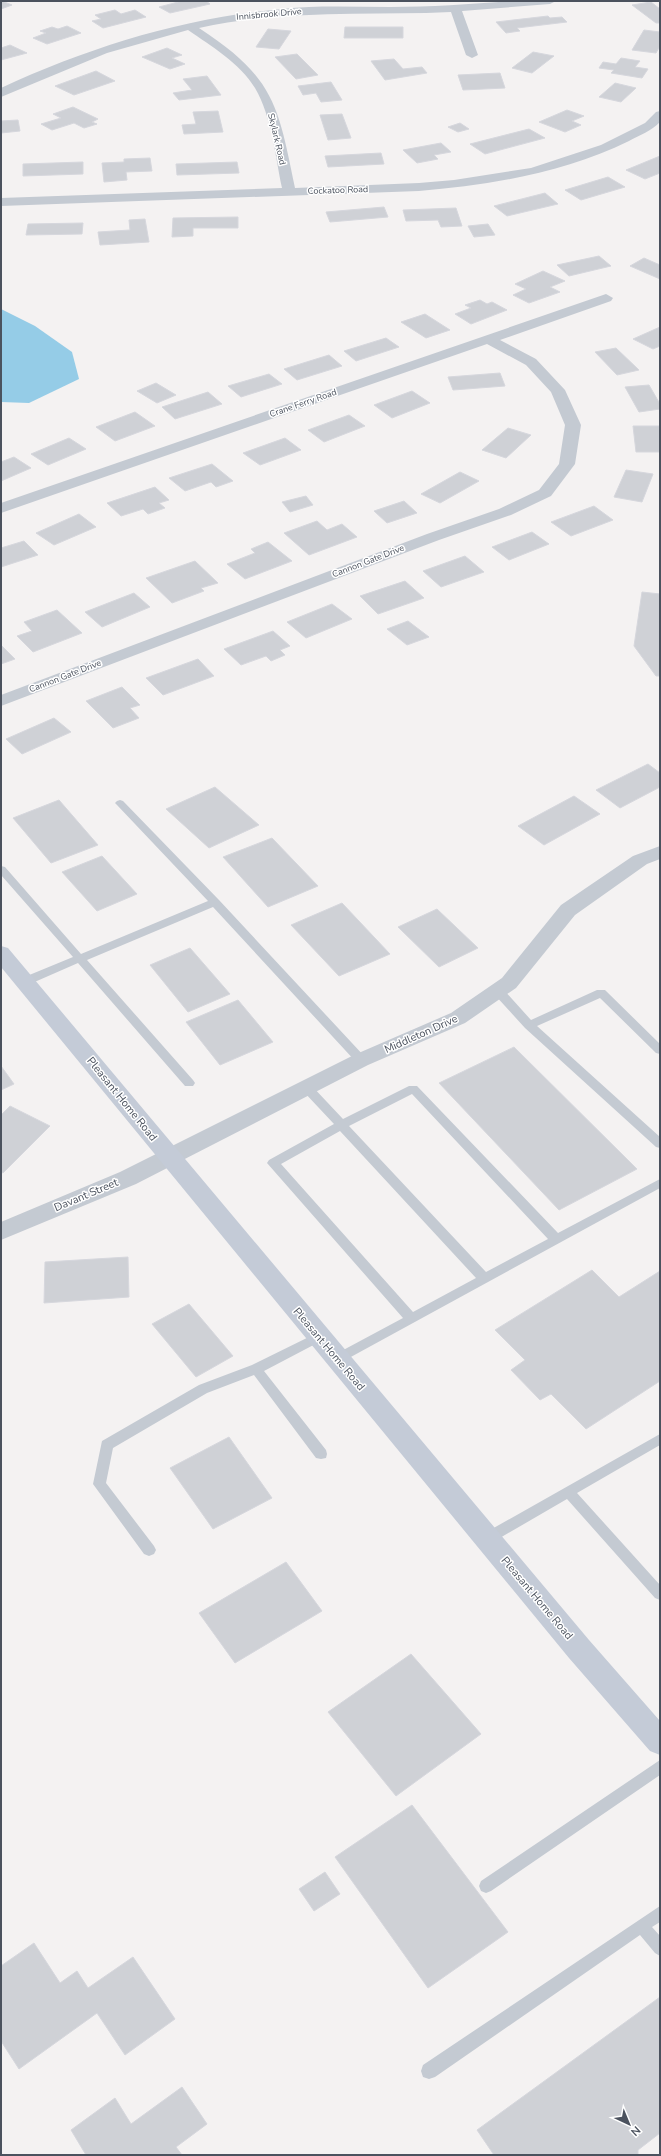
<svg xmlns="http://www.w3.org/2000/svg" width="661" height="2156" font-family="'Nunito Sans',sans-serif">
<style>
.water{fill:#95cce7}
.building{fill:#cfd1d6;stroke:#d6d7dd}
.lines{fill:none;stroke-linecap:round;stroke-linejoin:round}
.lane{fill:#c4cad2;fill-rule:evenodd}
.street{fill:#c4cad2;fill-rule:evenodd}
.secondary{fill:#c4cbd7;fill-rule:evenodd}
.labels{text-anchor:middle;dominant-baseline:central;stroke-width:3;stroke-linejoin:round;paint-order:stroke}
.far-street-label{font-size:9px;fill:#4b525e;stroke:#fff}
.street-label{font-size:11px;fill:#4b525e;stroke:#fff}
</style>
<rect width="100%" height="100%" fill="#f4f2f2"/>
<path class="water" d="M1,309L35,326L72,352L79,379L29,403L1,402Z"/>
<path class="building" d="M1,1H2L12,5L1,9Z
M182,1H206L210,4L170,13L159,7Z
M651,2L660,9V23H656L632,5Z
M115,10L121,14L135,10L146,17L103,28L92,21L101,19L95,15Z
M548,16L550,18L562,17L567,22L517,28L520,31L506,33L496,22Z
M67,26L81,33L47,44L33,38L46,33L40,31L52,27L58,29Z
M345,27H403V38H344Z
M268,29L291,31L279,49L256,47Z
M644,30L660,32V46L656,53L632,50Z
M10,45L27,53L1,60V48Z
M167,48L182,55L172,58L185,64L170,69L142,57Z
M533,52L554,56L532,73L512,68Z
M297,54L318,75L296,79L275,57Z
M621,58L640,61L635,67L648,69L642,78L611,73L614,70L599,68L603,62L616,64Z
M394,59L403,69L422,67L427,73L385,80L371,61Z
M96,71L115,81L74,95L55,86Z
M500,73L505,88L463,90L458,75Z
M207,76L221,95L179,100L173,93L192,90L183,79Z
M331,82L342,100L321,102L316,93L303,95L298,86Z
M615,83L636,88L621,102L599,97Z
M73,107L98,119L92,122L97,124L84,128L74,123L52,130L41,124L61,118L53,114Z
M567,110L584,116L572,121L581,125L565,132L539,122Z
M218,111L223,132L184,134L182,125L196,124L193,112Z
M342,114L351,138L328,140L320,115Z
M18,120L20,131L1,133V121Z
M460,123L469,129L458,132L448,127Z
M529,129L545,138L485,154L470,144Z
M441,143L451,152L434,155L438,159L417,163L403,150Z
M381,153L384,164L328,167L325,156Z
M660,156V173L645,179L626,170Z
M150,158L152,171L126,172L127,180L104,182L102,163L124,162V159Z
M83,162V174L23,176V164Z
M237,162L239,173L177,175L176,164Z
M608,177L625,187L581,200L565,190Z
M545,193L558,204L507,216L494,206Z
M384,207L388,217L330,222L326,212Z
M456,208L462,226L441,227L438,220L406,221L403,210Z
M238,217V228H193V236L172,237L173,218Z
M145,219L149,242L100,245L98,232L130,230L129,220Z
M83,223L82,234L26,235L28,224Z
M488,224L495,235L474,237L468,226Z
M599,256L611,266L569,276L557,265Z
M644,258L660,265V279L630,266Z
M543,271L565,281L550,287L560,292L529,303L513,295L526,289L515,284Z
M480,300L487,304L492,302L507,310L471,324L455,314L471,308L465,305Z
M425,314L450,330L426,338L401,322Z
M660,327V346L653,349L633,339Z
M386,338L399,347L356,361L344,351Z
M616,348L639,370L617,375L595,352Z
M329,355L342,366L297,380L284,369Z
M500,373L505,386L453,390L448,377Z
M269,374L282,384L241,397L228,386Z
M156,383L176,395L157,403L137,391Z
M649,385L660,404V409L639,412L625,387Z
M412,391L430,403L392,418L374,405Z
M208,392L222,404L175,419L162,407Z
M135,412L155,426L115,441L96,427Z
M349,415L365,426L324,442L308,430Z
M633,426H660V452H636Z
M508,428L531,435L506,458L482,450Z
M69,438L86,449L48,465L31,454Z
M285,438L301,450L260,465L243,453Z
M14,457L31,468L1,481V462Z
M212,464L233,481L216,487L211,482L185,491L169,478Z
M626,470L653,474L642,502L614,497Z
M460,472L479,481L440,503L421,494Z
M155,487L169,500L159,503L165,508L148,514L143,509L121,516L107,503Z
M306,496L313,505L290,512L282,502Z
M404,501L417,513L387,523L374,511Z
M594,506L613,520L571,536L551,522Z
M79,514L96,527L54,545L36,533Z
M317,521L327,530L342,524L357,537L309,555L284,533Z
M532,532L549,544L509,560L492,547Z
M24,541L38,555L1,567V548Z
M268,542L292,561L245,579L227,564L255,553L251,549Z
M465,556L484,572L441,587L423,571Z
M195,561L218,583L201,588L204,591L172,603L146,578Z
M405,581L424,598L378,614L360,596Z
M642,592L660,594V676H656L634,646Z
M134,593L150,607L102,627L85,612Z
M332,604L352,619L306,638L287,622Z
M57,610L82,633L33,652L17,636L32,631L24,622Z
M408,621L429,637L407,645L387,629Z
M273,631L290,646L280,650L285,655L271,661L266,656L241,665L224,649Z
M1,645L15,659L1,664Z
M198,659L214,676L163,695L146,678Z
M122,687L140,705L130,708L139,718L113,728L86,701Z
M54,718L71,732L22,754L6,739Z
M648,764L660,773V787L620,808L596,790Z
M215,787L259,825L209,848L166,809Z
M574,796L600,814L544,845L518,826Z
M59,800L98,845L51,863L13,818Z
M272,838L318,886L268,907L223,857Z
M102,856L137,894L97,911L62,872Z
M342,903L390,954L339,976L291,925Z
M437,909L478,948L439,967L398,927Z
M190,948L230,994L188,1012L150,965Z
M238,1000L273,1042L220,1065L186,1022Z
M514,1047L637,1169L559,1210L439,1083Z
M1,1066L14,1084L1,1090Z
M10,1106L50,1126L3,1173L1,1172V1115Z
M128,1257L129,1297L44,1303L45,1262Z
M592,1270L619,1297L660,1271V1381L586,1429L551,1394L540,1400L511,1370L525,1360L495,1330Z
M189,1304L233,1356L196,1377L152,1324Z
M229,1437L272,1498L213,1529L170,1468Z
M286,1562L322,1611L235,1663L199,1613Z
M411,1654L481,1734L396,1796L328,1712Z
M412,1805L508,1932L428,1988L335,1857Z
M325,1872L340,1894L314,1911L299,1889Z
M34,1943L60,1983L77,1971L88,1988L133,1957L175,2019L125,2055L97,2013L19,2069L1,2041V1966Z
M660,1997V2133L638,2150V2155H494L477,2130Z
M182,2087L207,2124L176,2147L182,2155H86L71,2130L115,2098L131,2124Z"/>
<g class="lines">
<path class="lane" d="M120,800L123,801L219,900L365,1057L366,1060L365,1063H357L213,907L87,960L193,1080L195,1083L193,1086H185L78,963L30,984H22L21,981L22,978L73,957L1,875V866L5,867L81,954L208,901L117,805L115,803L117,801Z
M498,987L502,988L531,1020L597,990H605L660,1044V1054L656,1053L600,998L537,1026L660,1137V1148L656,1147L525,1028L494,994L493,991Z
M307,1084L311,1085L343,1119L409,1086H417L558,1233L660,1179V1188L338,1364L334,1363L332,1359L334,1355L403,1318L267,1163L269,1160L334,1124L303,1091L301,1088L303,1085ZM412,1094L548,1239L486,1272L349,1126ZM340,1131L476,1278L413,1312L281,1164Z
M319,1332L323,1334L325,1337L323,1340L264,1371L326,1450L327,1454L326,1458L321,1459L316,1458L254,1375L207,1393L113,1448L106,1483L154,1546L156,1550L154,1554L149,1556L144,1554L93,1484L102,1441L199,1385L252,1365Z
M660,1434V1445L577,1493L660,1585V1600L655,1598L567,1499L493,1542L488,1544L483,1542L481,1538L483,1534Z
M660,1760V1775L491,1891L486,1893L481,1891L479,1886L481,1881Z
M660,1906V1922L652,1927L660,1936V1956L655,1953L640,1935L435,2077L429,2079L423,2077L421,2071L423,2065Z"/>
<path class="street" d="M514,1H556L550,4L462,11L478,55L472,58L466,55L451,12C366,16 283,9 199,28C274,77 278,104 295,188L419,183L454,180L531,168L601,145L645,123L656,112L660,111V122C651,131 640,135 629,141C564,173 490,185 419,191L1,206V198L282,188C275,155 272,117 255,88C240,63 211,46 188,30L107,53L1,97V88C90,47 183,18 282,9C318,5 354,7 390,7C432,7 472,4 514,1Z
M606,294L613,298L611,301L500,340L536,359L565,390L581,425L575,464L551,496L511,515L439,540L1,706V695L427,534L499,509L539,490L559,464L565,425L551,392L526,365L487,344L1,513V503Z
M660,846V859L647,864L575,915L516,988L465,1023L368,1065L136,1184L1,1240V1222L120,1172L354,1055L451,1013L502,978L561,905L633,856Z"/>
<path class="secondary" d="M1,946L8,948L589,1640L660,1721V1755L650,1751L569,1658L1,967Z"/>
</g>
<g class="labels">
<g class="far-street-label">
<text transform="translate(269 14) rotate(-5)">Innisbrook Drive</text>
<text transform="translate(277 139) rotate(77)">Skylark Road</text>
<text transform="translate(338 190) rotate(-2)">Cockatoo Road</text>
<text transform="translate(303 403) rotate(-19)">Crane Ferry Road</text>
<text transform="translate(368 561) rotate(-21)">Cannon Gate Drive</text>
<text transform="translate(65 676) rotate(-21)">Cannon Gate Drive</text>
</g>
<g class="street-label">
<text transform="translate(421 1034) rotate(-24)">Middleton Drive</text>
<text transform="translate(122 1099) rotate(51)">Pleasant Home Road</text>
<text transform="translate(86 1195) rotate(-23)">Davant Street</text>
<text transform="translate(329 1349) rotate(50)">Pleasant Home Road</text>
<text transform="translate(537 1598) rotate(50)">Pleasant Home Road</text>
</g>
</g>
<rect width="661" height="2156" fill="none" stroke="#4b525e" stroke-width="4"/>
<g transform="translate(629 2124) rotate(136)" stroke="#ffffff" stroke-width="3" paint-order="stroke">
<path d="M0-3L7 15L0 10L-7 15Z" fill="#4b525e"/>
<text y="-6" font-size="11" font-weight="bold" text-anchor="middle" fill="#4b525e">N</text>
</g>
</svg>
